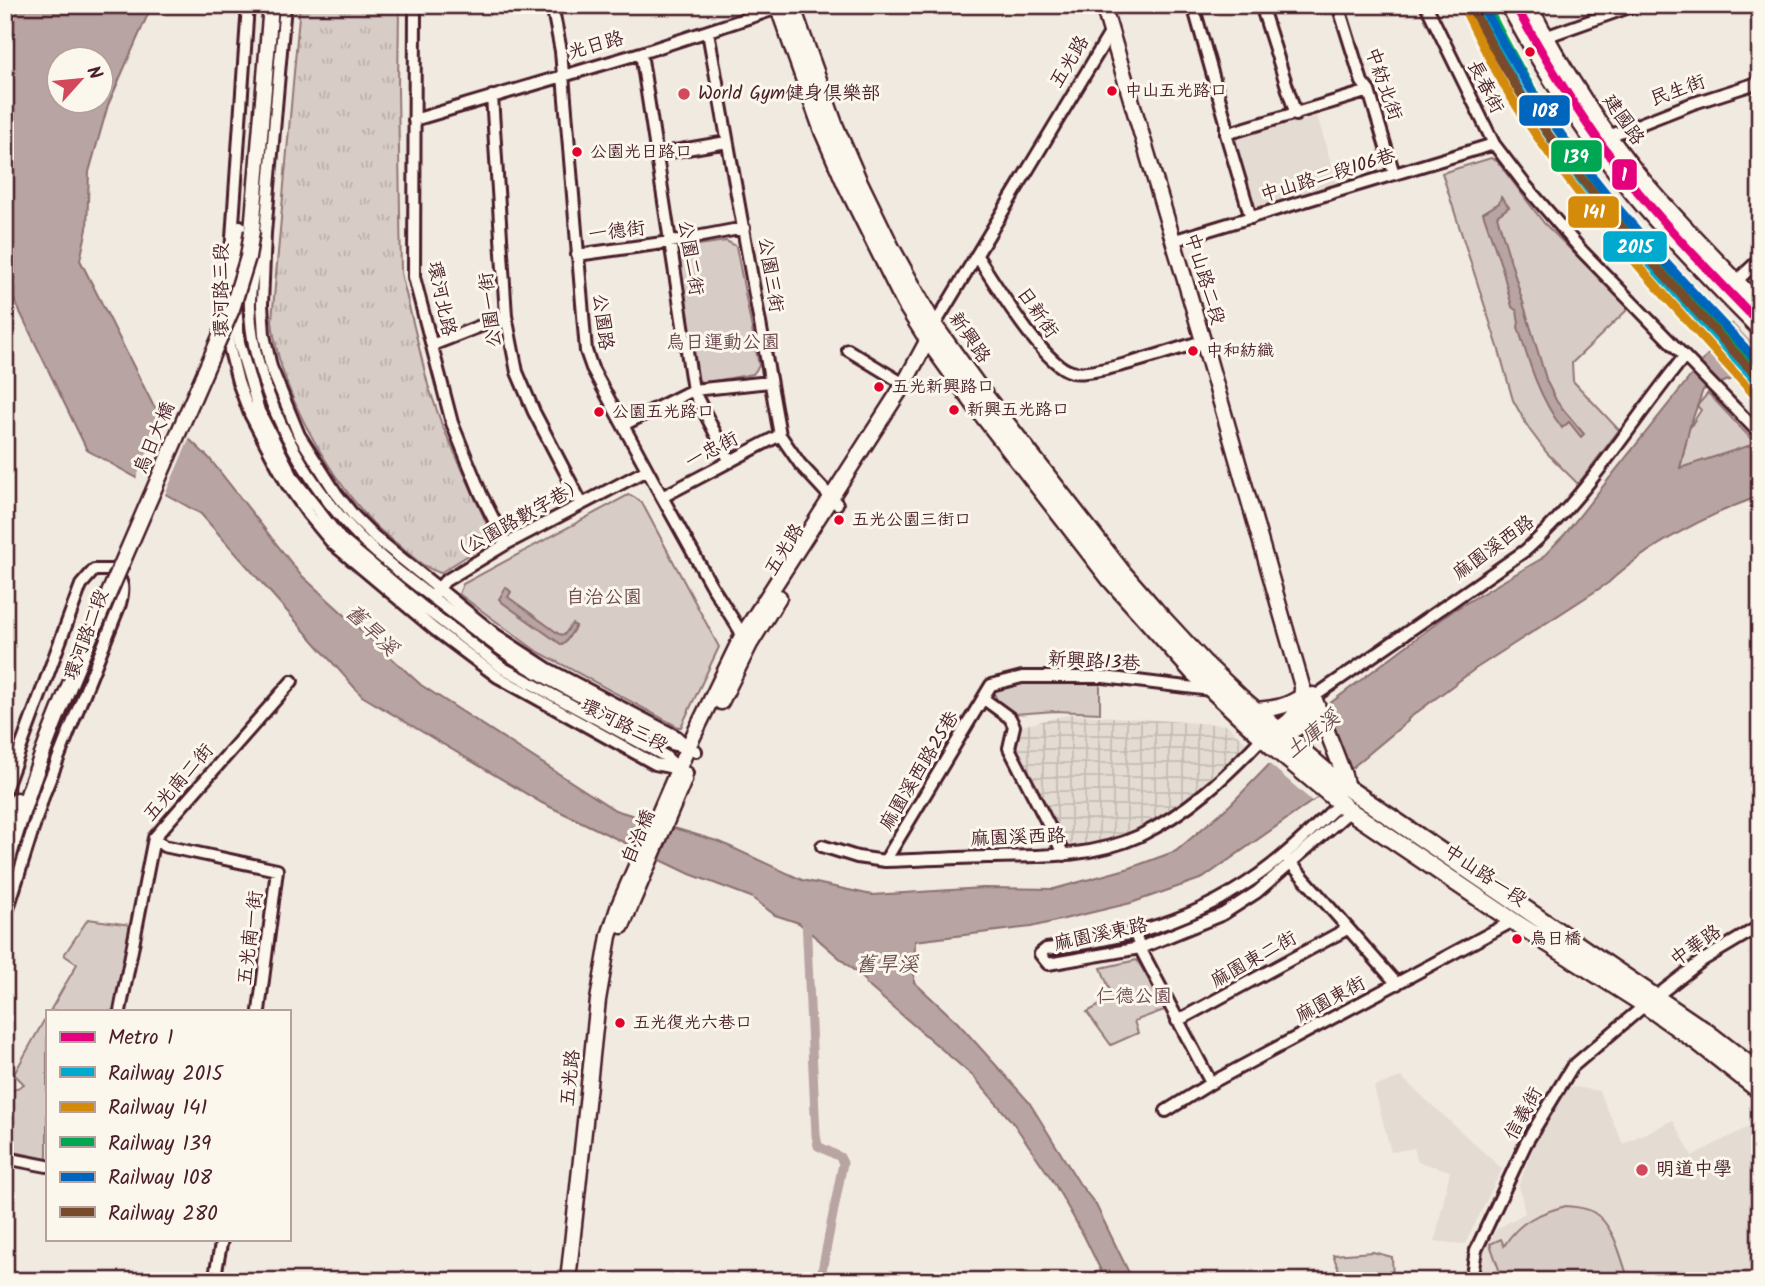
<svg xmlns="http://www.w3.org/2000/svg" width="1765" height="1286" font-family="Kalam,'LXGW WenKai TC',sans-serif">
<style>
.built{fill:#e4dbd2}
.industrial{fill:url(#industrial-grid)}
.grass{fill:url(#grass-tufts);stroke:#917678;stroke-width:2}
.park{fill:#d8ccc6;stroke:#917678;stroke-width:2}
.water{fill:#b8a4a2;stroke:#8c6f72;stroke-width:2;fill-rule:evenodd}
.pier{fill:#f0eae0}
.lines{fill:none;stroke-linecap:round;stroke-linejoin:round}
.canal{stroke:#b8a4a2;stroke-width:9}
.street-casing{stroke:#4a1f2b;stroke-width:16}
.secondary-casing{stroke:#4a1f2b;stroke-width:19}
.primary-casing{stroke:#4a1f2b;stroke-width:21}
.street{stroke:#fbf7ec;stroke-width:10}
.secondary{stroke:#fbf7ec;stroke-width:14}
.primary{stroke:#fbf7ec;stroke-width:16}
.secondary-bridge-casing{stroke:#4a1f2b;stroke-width:19;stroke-linecap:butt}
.secondary-bridge{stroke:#fbf7ec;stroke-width:14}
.rail-1-casing{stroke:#fbf7ec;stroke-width:14}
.rail-2-casing{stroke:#fbf7ec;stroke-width:14}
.rail-3-casing{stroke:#fbf7ec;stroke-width:14}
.rail-4-casing{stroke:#fbf7ec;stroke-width:14}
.rail-5-casing{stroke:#fbf7ec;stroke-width:14}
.rail-1{stroke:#00a9ce;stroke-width:9}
.rail-2{stroke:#d48b09;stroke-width:9}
.rail-3{stroke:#00a651;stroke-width:9}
.rail-4{stroke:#0065bd;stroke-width:9}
.rail-5{stroke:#7a4b2a;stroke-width:9}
.metro-1-casing{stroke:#fbf7ec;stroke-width:14}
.metro-1{stroke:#e5007d;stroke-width:9}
.bus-dot{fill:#e4002b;stroke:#fbf7ec;stroke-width:2.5}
.poi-dot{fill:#d1495b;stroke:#fbf7ec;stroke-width:2.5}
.labels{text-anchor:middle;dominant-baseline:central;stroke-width:6;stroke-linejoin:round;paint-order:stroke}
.bus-label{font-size:17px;fill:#4a1f2b;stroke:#fbf7ec;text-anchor:start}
.street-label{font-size:19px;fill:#4a1f2b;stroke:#fbf7ec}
.poi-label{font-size:19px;fill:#4a1f2b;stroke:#fbf7ec;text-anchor:start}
.park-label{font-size:19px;fill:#6e4a52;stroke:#fbf7ec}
.water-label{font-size:21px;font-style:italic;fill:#704e55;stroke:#fbf7ec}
.line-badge{stroke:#fbf7ec;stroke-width:2.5}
.badge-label{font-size:19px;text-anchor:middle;font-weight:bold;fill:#fff}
</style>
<defs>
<pattern id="industrial-grid" width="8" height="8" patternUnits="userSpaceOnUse" patternTransform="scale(1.75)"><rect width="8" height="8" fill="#e4dbd2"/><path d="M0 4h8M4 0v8" fill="none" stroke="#c5bcb4"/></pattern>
<pattern id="grass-tufts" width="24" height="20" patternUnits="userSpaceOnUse" patternTransform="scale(1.75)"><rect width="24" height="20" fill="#d8ccc6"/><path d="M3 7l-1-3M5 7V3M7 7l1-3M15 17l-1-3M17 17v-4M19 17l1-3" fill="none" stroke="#bbafaa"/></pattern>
</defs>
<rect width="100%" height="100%" fill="#f0eae0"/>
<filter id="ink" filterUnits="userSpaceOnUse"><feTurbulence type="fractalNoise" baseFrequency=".0143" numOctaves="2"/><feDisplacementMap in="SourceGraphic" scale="14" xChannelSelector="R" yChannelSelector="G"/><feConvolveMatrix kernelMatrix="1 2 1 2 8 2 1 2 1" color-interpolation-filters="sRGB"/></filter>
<g filter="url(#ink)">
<path class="built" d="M1317,116L1338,186L1256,211L1235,140Z
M1401,1077L1502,1169L1465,1244L1435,1241L1450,1171L1418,1162L1414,1148L1391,1152L1374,1087Z
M1568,1086L1599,1091L1623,1144L1673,1120L1692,1156L1760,1121V1281H1478L1485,1248L1497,1229L1525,1213L1519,1185L1535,1142Z"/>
<path class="industrial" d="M1071,714L1227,725L1250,746L1196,794L1140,828L1090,845L1064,844L1018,749L1022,726Z"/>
<path class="grass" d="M300,5H399L398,90L401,273L428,385L442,425L486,522V544L440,573C424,568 414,558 401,547C390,538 378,530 369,519C324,468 278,388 272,320Z"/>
<path class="park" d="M1491,158L1497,161L1544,223L1629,308L1572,363L1573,381L1619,430L1578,484L1547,453L1529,429L1513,400L1498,347L1442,173Z
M726,241L736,246L759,366L753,374L703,383L696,378L677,253L685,247Z
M1708,393L1757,445L1680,469L1689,429L1701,410L1697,406Z
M628,495L634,497L642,503L719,647L681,727H678L535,650L459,594L463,584Z
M1017,681H1100V713L1055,711L1015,714C1005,707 993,702 994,688Z
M88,919L131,925L114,1011H50L77,964L64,955Z
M1137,960L1167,1009L1134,1021L1138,1033L1111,1045L1087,1012L1113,998L1101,968Z
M47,1015V1159L5,1150V1095L24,1084L14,1074Z
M1566,1206C1575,1207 1585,1207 1593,1212C1615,1225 1621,1259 1629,1281H1503L1490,1244L1501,1239L1504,1246C1519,1221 1539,1213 1566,1206Z
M1373,1252L1392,1257L1393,1281H1343L1333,1255Z"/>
<path class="water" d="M5,5H152L108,105L89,172L87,229L80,260L153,405L209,458L300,574L421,685L615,810L720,842L802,880L872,895L983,888L1054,889L1130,868L1176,851L1230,805L1325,707L1454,610L1541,559L1565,534L1760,289V364L1748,377L1734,378L1703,390L1689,429L1680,468L1751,445L1760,444V496C1709,514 1647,546 1608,583L1475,669L1408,719V721L1311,802L1203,878L1131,903L1031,927L915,941L914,982L958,1023L1029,1102L1079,1183L1096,1205L1133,1281H1106L1084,1236L1053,1181L1014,1124L974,1077L866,984L865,980L799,923L775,915L751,897L690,874L542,803L362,696L201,514L87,450L5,281ZM60,60H102V102H60Z
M1501,197L1509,207L1497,216L1547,382L1557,402L1584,434L1581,437L1569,422L1562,428C1539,397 1529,363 1518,327L1519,322L1517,311L1512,307L1502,268L1483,213L1499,203Z
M506,587L511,592L508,597L559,634L564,635L572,624L576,626L565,643L562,645L503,603L499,599Z"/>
<path class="pier" d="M1759,290L1760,291V351L1731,321Z
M165,411L191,435L164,497L135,481Z
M1327,706L1349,773L1312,801L1267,762L1288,739Z"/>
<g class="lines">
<path class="canal" d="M806,918L816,1135L818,1146L840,1157L843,1163L820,1281"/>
<defs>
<path id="street" d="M248,5L227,311L229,346L238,382L250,414L287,484L309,515L333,544L434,629L498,677L655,764L679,769
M285,5L265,233L262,304L264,335L271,367L299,435L336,493L354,516L375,537L460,606L496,635L548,669L676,736L688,747
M415,5L414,277L452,423L481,494L506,544
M552,5L561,51L586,351L592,368L662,497L711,585L746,640
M1193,5L1226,122V134L1251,218
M1261,5L1296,115
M1338,5L1362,82L1369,91L1394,174
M1426,5L1494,144L1526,186L1582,251L1760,434
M1756,5L1760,16
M708,32L780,435L800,464L837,504
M1528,43L1635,5
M641,53L693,390L730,462
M492,96L506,316L517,372L534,412L582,504
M414,120L641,53L778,8
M1226,134L1369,91
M1609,136L1691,104L1760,82
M658,154L727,142
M1172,241L1494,144
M261,246C255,265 249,288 250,308C252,383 298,471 349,526C379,559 418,586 454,614C474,629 493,645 513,658C563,690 619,716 672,744L696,751
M577,255L670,242L744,228
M977,256C995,283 1043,365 1072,372C1095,377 1176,349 1203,341
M236,283L240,226
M1724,293L1760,259
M236,303L239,343L259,411L294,479L340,538L423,607L503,668L665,756L679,769L687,773
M934,326L1110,33
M432,345L506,316
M848,350L904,384
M623,425L693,390L770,382
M662,497L780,435
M435,593L445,581L506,544L647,470
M1315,696L1526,550C1588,495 1632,421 1684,357
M984,699L1010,718L1014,726L1009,748L1064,855
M5,790L81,585L94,570H112C124,580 124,589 120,604L44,794L5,918
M1340,803C1322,820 1304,838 1285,854C1215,915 1136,938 1046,949L1040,954L1048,964L1140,948L1223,914L1257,892L1350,811
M154,838L164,846L277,870L259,1011
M822,846L857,857L885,861C919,860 952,858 986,857C1037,856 1091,858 1139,836C1187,813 1227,776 1263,737
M1288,860L1397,984
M885,861L991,685L1022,677H1104L1211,690
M1135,933L1140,948L1211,1083
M120,1011L154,838L292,681
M1177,1021L1347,929
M1166,1111L1211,1083L1513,921
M5,1158L47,1166
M214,1281L222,1239
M1471,1281L1476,1250L1526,1143L1572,1067L1645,1005L1703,960L1760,926"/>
<path id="secondary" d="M1103,5L1207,354L1302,686C1315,718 1309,729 1274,735
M1508,5C1542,69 1583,132 1629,189C1669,238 1715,285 1760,330
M1529,5C1561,66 1599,127 1643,180C1680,224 1721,264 1760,306
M252,231L271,5
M1313,695L1344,775L1347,788
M721,702L750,644L779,597
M1254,710C1273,709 1286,707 1302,696
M1279,728C1294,720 1302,706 1302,688
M5,835L17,800
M5,870C29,780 65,693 103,607
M622,926L684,780
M568,1281L598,1000L609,936L619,905L688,747L742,636L904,384L932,332"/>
<path id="primary" d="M778,5L823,131L846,184L905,303L929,341L979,410L1111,580L1193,672L1273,747L1350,811L1513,921L1645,1005L1699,1043L1760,1091
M791,5L835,127L857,178L891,248L934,326L981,391L1121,571L1155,610L1203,662L1241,698L1337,781L1708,1033L1760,1073"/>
</defs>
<use href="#street" class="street-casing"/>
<use href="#secondary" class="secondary-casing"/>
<use href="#primary" class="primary-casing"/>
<use href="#street" class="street"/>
<use href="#secondary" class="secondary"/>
<use href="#primary" class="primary"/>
<defs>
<path id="secondary-bridge" d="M103,607L232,309L248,257L252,231"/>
</defs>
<use href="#secondary-bridge" class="secondary-bridge-casing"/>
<use href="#secondary-bridge" class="secondary-bridge"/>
<defs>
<path id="rail-1" d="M1474,5C1492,41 1510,75 1531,109C1595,210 1680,297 1760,385"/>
<path id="rail-2" d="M1465,10C1483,46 1501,83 1524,117C1590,217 1672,304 1752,392"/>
<path id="rail-3" d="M1486,5C1503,39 1520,71 1540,103C1601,200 1682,284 1760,369"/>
<path id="rail-4" d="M1482,5C1500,38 1518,71 1539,102C1601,198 1682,281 1760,364"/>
<path id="rail-5" d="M1473,10C1491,44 1510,79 1532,111C1596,205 1675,288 1752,371"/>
</defs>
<use href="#rail-1" class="rail-1-casing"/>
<use href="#rail-2" class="rail-2-casing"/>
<use href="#rail-3" class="rail-3-casing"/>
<use href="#rail-4" class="rail-4-casing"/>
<use href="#rail-5" class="rail-5-casing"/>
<use href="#rail-1" class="rail-1"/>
<use href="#rail-2" class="rail-2"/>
<use href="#rail-3" class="rail-3"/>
<use href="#rail-4" class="rail-4"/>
<use href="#rail-5" class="rail-5"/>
<defs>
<path id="metro-1" d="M1515,5C1548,65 1583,123 1626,177C1667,229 1714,276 1760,324"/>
</defs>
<use href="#metro-1" class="metro-1-casing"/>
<use href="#metro-1" class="metro-1"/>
</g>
</g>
<g class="bus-dot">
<circle cx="1530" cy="52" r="6"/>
<circle cx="1112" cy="91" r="6"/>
<circle cx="577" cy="152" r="6"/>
<circle cx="1193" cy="351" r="6"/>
<circle cx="879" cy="387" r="6"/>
<circle cx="954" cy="410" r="6"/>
<circle cx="599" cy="412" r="6"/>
<circle cx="839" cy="520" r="6"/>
<circle cx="1517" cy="939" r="6"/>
<circle cx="620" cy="1023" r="6"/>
</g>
<g class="poi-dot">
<circle cx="684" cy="94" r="7"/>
<circle cx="1642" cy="1170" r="7"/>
</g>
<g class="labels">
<g class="bus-label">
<text x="1125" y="91">中山五光路口</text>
<text x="590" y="152">公園光日路口</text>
<text x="1206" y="351">中和紡織</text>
<text x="892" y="387">五光新興路口</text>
<text x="967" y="410">新興五光路口</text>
<text x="612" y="412">公園五光路口</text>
<text x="852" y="520">五光公園三街口</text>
<text x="1530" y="939">烏日橋</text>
<text x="633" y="1023">五光復光六巷口</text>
</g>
<g class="street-label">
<text transform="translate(596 46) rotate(-16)">光日路</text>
<text transform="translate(1070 62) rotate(-59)">五光路</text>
<text transform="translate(1383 84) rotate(71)">中紡北街</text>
<text transform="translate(1485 87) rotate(63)">長春街</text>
<text transform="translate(1678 91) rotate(-20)">民生街</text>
<text transform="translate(1623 120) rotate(55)">建國路</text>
<text transform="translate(1328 176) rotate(-17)">中山路二段106巷</text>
<text transform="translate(617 232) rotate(-7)">一德街</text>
<text transform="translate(690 258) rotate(81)">公園二街</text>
<text transform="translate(770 275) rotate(81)">公園三街</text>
<text transform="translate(1204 279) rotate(73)">中山路二段</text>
<text transform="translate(222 290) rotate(-90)">環河路三段</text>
<text transform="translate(441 299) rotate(78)">環河北路</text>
<text transform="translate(491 310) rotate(-97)">公園一街</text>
<text transform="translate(1037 313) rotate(55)">日新街</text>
<text transform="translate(602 322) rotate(83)">公園路</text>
<text transform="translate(969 338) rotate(55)">新興路</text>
<text transform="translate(155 438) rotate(-67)">烏日大橋</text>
<text transform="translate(712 451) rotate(-28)">一忠街</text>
<text transform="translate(518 520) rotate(-29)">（公園路數字巷）</text>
<text transform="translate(1494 548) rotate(-36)">麻園溪西路</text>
<text transform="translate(785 550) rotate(-58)">五光路</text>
<text transform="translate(87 635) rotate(-70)">環河路二段</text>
<text transform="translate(1094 662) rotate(3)">新興路13巷</text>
<text transform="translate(624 726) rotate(27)">環河路三段</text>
<text transform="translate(920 771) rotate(-59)">麻園溪西路25巷</text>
<text transform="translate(179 783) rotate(-49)">五光南二街</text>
<text transform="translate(639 837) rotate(-67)">自治橋</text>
<text transform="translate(1018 838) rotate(-2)">麻園溪西路</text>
<text transform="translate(1485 876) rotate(34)">中山路一段</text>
<text transform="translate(1101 935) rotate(-12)">麻園溪東路</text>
<text transform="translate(251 938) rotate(-83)">五光南一街</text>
<text transform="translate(1696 946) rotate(-35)">中華路</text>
<text transform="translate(1254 960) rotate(-29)">麻園東二街</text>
<text transform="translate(1331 1000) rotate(-28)">麻園東街</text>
<text transform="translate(571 1078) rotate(-84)">五光路</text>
<text transform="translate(1524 1114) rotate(-61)">信義街</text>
</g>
<g class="poi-label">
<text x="698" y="94">World Gym健身俱樂部</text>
<text x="1656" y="1170">明道中學</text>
</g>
<g class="park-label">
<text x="723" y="343">烏日運動公園</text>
<text x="604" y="598">自治公園</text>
<text x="1134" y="997">仁德公園</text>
</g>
<g class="water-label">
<text transform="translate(371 631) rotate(44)">舊旱溪</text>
<text transform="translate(1313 735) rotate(-39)">土庫溪</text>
<text x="887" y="965">舊旱溪</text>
</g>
</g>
<g class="line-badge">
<rect x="1518" y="94" width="53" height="33" rx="7" fill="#0065bd"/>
<rect x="1550" y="139" width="53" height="34" rx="7" fill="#00a651"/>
<rect x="1611" y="158" width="27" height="33" rx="7" fill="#e5007d"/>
<rect x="1567" y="195" width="53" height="34" rx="7" fill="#d48b09"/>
<rect x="1602" y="230" width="66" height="33" rx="7" fill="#00a9ce"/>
</g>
<g class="badge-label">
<text x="1545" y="117">108</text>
<text x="1576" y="163">139</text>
<text x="1624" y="181">1</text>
<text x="1594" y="218">141</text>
<text x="1635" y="253">2015</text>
</g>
<rect width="1765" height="1286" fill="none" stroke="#fbf7ec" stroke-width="28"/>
<rect x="14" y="14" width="1737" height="1258" fill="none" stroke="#4a1f2b" stroke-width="2.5" filter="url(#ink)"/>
<rect x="46" y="1010" width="245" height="231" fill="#fbf7ec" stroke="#b4a19f" stroke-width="2"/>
<rect x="60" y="1032" width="35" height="10" fill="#e5007d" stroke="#b4a19f" stroke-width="2"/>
<text x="108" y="1044" font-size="21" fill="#4a1f2b">Metro 1</text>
<rect x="60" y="1067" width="35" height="10" fill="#00a9ce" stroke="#b4a19f" stroke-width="2"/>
<text x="108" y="1080" font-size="21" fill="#4a1f2b">Railway 2015</text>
<rect x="60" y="1102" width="35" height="10" fill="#d48b09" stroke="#b4a19f" stroke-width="2"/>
<text x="108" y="1114" font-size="21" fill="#4a1f2b">Railway 141</text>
<rect x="60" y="1137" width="35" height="10" fill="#00a651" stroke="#b4a19f" stroke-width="2"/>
<text x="108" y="1150" font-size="21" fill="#4a1f2b">Railway 139</text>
<rect x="60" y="1172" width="35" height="10" fill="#0065bd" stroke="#b4a19f" stroke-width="2"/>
<text x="108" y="1184" font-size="21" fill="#4a1f2b">Railway 108</text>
<rect x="60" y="1207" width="35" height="10" fill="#7a4b2a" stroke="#b4a19f" stroke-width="2"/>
<text x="108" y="1220" font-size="21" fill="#4a1f2b">Railway 280</text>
<g transform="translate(80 80) rotate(63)"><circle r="33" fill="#fbf7ec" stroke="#b4a19f" stroke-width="2"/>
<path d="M0-5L12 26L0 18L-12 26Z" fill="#d1495b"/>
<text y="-10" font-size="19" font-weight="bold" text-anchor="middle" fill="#4a1f2b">N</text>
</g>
</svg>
